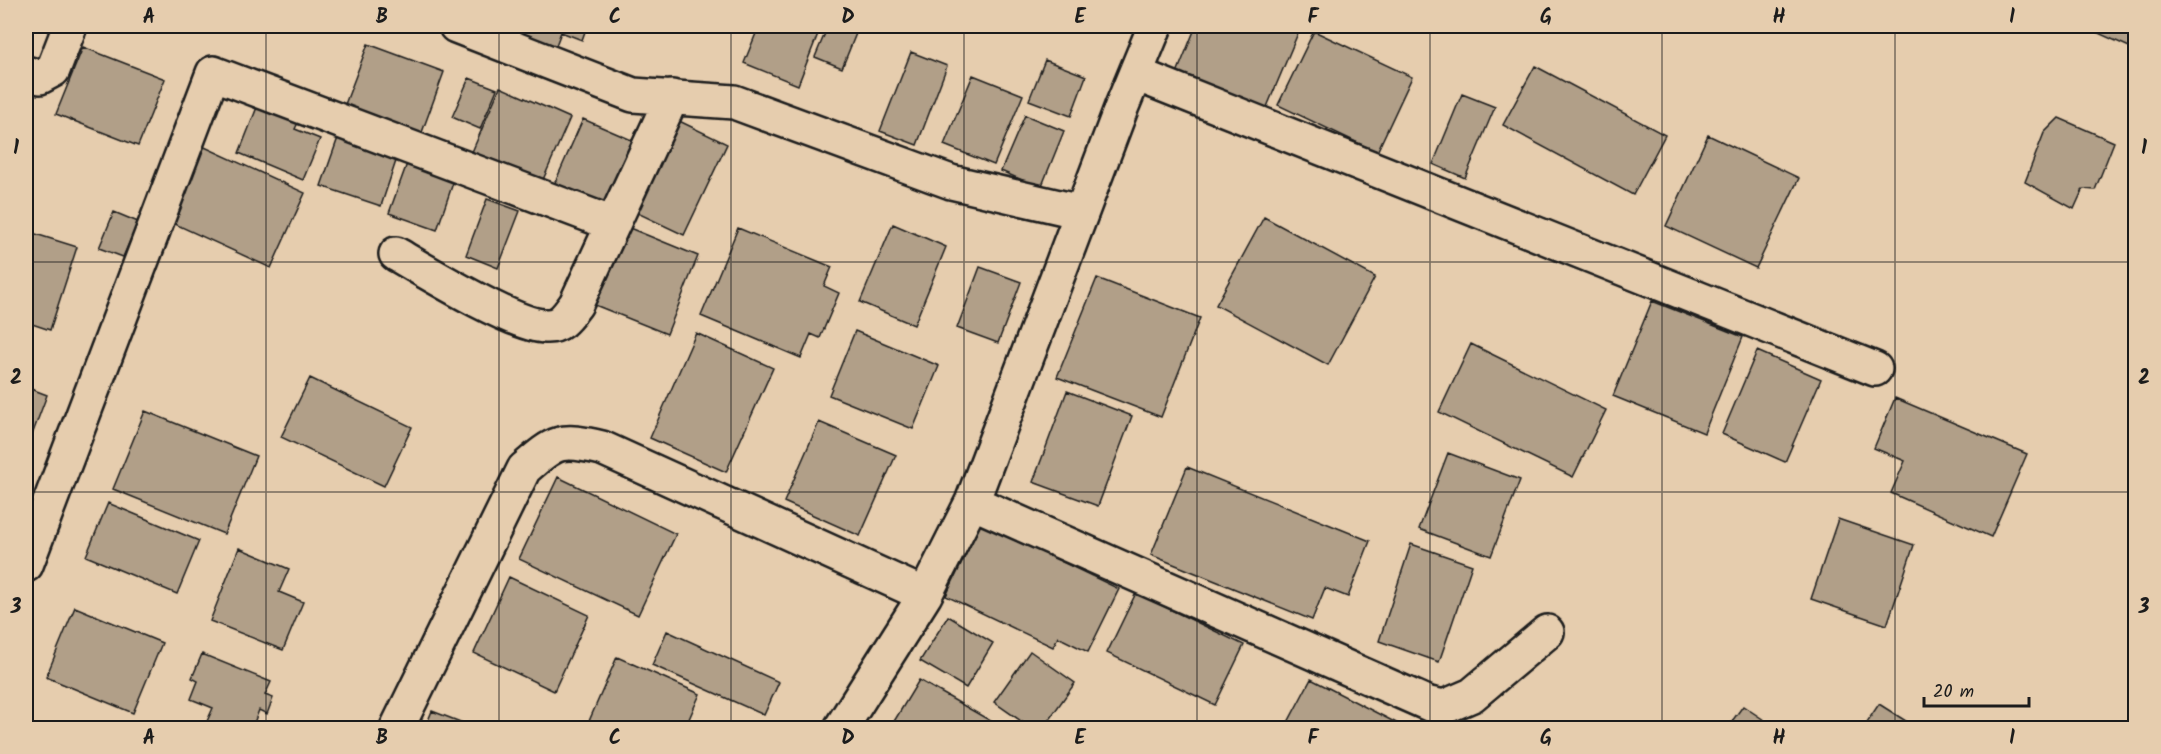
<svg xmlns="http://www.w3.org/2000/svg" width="2161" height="754" font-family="Kalam,sans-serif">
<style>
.building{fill:#b19f88;stroke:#1c1c1c;stroke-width:1.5}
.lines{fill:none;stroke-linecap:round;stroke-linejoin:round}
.minor-casing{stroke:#1c1c1c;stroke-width:38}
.minor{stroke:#e6cdae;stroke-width:33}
.grid{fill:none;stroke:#1c1c1c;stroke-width:1.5;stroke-opacity:0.55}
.neatline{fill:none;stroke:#1c1c1c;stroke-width:2}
.grid-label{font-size:20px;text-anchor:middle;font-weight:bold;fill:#1c1c1c}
</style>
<rect width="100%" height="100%" fill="#e6cdae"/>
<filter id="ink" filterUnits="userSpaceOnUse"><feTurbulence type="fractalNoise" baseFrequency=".0167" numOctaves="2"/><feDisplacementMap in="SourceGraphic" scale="12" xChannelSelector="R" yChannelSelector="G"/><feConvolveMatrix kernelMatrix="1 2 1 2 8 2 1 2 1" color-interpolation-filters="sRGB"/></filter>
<g filter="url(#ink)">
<path class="building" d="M494,26H587L582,40L561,32L555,48Z
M759,26H821L798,85L744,63Z
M828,26H859L842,68L815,57Z
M1196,26H1301L1264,114L1175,78Z
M2099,26H2136V50L2096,32Z
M1314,31L1412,77L1377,152L1278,105Z
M368,44L444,72L421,135L344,107Z
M83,47L165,79L138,146L56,114Z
M911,52L947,66L917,145L880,131Z
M1045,60L1086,76L1071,116L1029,100Z
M1535,66L1665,135L1633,195L1503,125Z
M973,75L1023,95L994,165L944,145Z
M469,78L497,89L480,129L452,117Z
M500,87L570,118L542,182L472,152Z
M1462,94L1495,107L1465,178L1433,164Z
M261,97L302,114L295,129L320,139L303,180L239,153Z
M1025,115L1064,131L1041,188L1001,171Z
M673,118L727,144L684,235L629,209Z
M2059,118L2114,142L2095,190L2083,189L2074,209L2025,182L2044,133Z
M583,119L636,142L606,210L553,187Z
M340,132L399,152L381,206L321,186Z
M1708,135L1799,178L1756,268L1666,226Z
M198,144L305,193L271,268L164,219Z
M409,158L456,174L437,230L389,213Z
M487,199L520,211L498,268L466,255Z
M114,212L138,222L123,257L99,248Z
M1264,217L1375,277L1328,365L1216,305Z
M893,224L946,247L914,325L860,302Z
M627,227L698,256L667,334L595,305Z
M738,228L832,267L824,286L839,293L820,338L811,334L801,358L701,316Z
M26,231L77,247L50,330L26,322Z
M980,267L1021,282L998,343L957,328Z
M1097,278L1200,318L1161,417L1057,377Z
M1652,301L1743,337L1704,433L1613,396Z
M855,331L939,366L913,429L829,395Z
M696,333L773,368L726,472L650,438Z
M1471,344L1606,410L1573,477L1439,412Z
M1757,351L1821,379L1785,462L1722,434Z
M310,378L412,427L384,486L281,437Z
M26,387L47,395L26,451Z
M1067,391L1132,416L1098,506L1033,482Z
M1895,398L2027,454L1991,537L1891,493L1905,461L1874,448Z
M145,411L256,456L224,534L113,489Z
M819,422L896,455L860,536L784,502Z
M1448,453L1520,480L1491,556L1419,529Z
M1187,467L1370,541L1348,597L1325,588L1312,620L1151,555Z
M558,477L676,534L638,615L519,559Z
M108,503L199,541L177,594L86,556Z
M1838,519L1914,545L1887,625L1811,599Z
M981,523L1119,589L1088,652L1058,637L1053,647L946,596Z
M1411,544L1472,565L1439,662L1379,641Z
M239,548L289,569L279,592L303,602L283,650L210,621Z
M509,577L589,615L554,691L474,653Z
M1136,593L1244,645L1215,705L1107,653Z
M75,607L162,643L133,713L46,677Z
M948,616L993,643L966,688L920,661Z
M667,631L779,682L764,715L652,665Z
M1030,651L1075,683L1043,728H1031L994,702Z
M202,654L271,682L265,695L273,698L267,714L259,710L252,728H204L213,708L191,699L198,681L192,678Z
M617,657L700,694L685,728H586Z
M1311,679L1406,728H1285Z
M919,680L1003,728H890Z
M1879,704L1917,728H1863Z
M1743,706L1776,728H1727Z
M432,711L476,728H425Z"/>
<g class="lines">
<defs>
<path id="minor" d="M456,26L633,95L734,102L951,182L1081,212
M26,73L40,77L53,70L70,26
M1136,74L1875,369
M396,254C425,271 515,326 545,326C561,327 567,316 576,304L672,97
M972,502L1429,704L1444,707L1472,695L1547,632
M26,565L213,73L613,224
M397,728L524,469C556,441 560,438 602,448L925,595
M841,728L925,595L972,502L1122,106L1155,26"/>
</defs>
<use href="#minor" class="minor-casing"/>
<use href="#minor" class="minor"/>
</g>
</g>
<path class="grid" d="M266,26V728M499,26V728M731,26V728M964,26V728M1197,26V728M1430,26V728M1662,26V728M1895,26V728M26,262H2136M26,492H2136"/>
<rect width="2161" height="754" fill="none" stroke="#e6cdae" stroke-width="66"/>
<path d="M1924 697v9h105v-9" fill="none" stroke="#1c1c1c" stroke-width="3"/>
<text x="1933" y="697" font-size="18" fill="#1c1c1c" stroke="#e6cdae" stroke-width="4.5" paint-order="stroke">20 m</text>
<rect x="33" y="33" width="2095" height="688" class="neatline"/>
<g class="grid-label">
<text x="149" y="23">A</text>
<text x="382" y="23">B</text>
<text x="615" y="23">C</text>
<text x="848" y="23">D</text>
<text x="1080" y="23">E</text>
<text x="1313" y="23">F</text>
<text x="1546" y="23">G</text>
<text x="1779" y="23">H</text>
<text x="2012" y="23">I</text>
<text x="16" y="154">1</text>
<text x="2144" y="154">1</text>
<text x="16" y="384">2</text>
<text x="2144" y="384">2</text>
<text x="16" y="613">3</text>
<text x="2144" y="613">3</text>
<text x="149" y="744">A</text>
<text x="382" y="744">B</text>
<text x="615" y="744">C</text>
<text x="848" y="744">D</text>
<text x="1080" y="744">E</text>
<text x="1313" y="744">F</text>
<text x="1546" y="744">G</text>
<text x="1779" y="744">H</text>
<text x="2012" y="744">I</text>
</g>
</svg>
